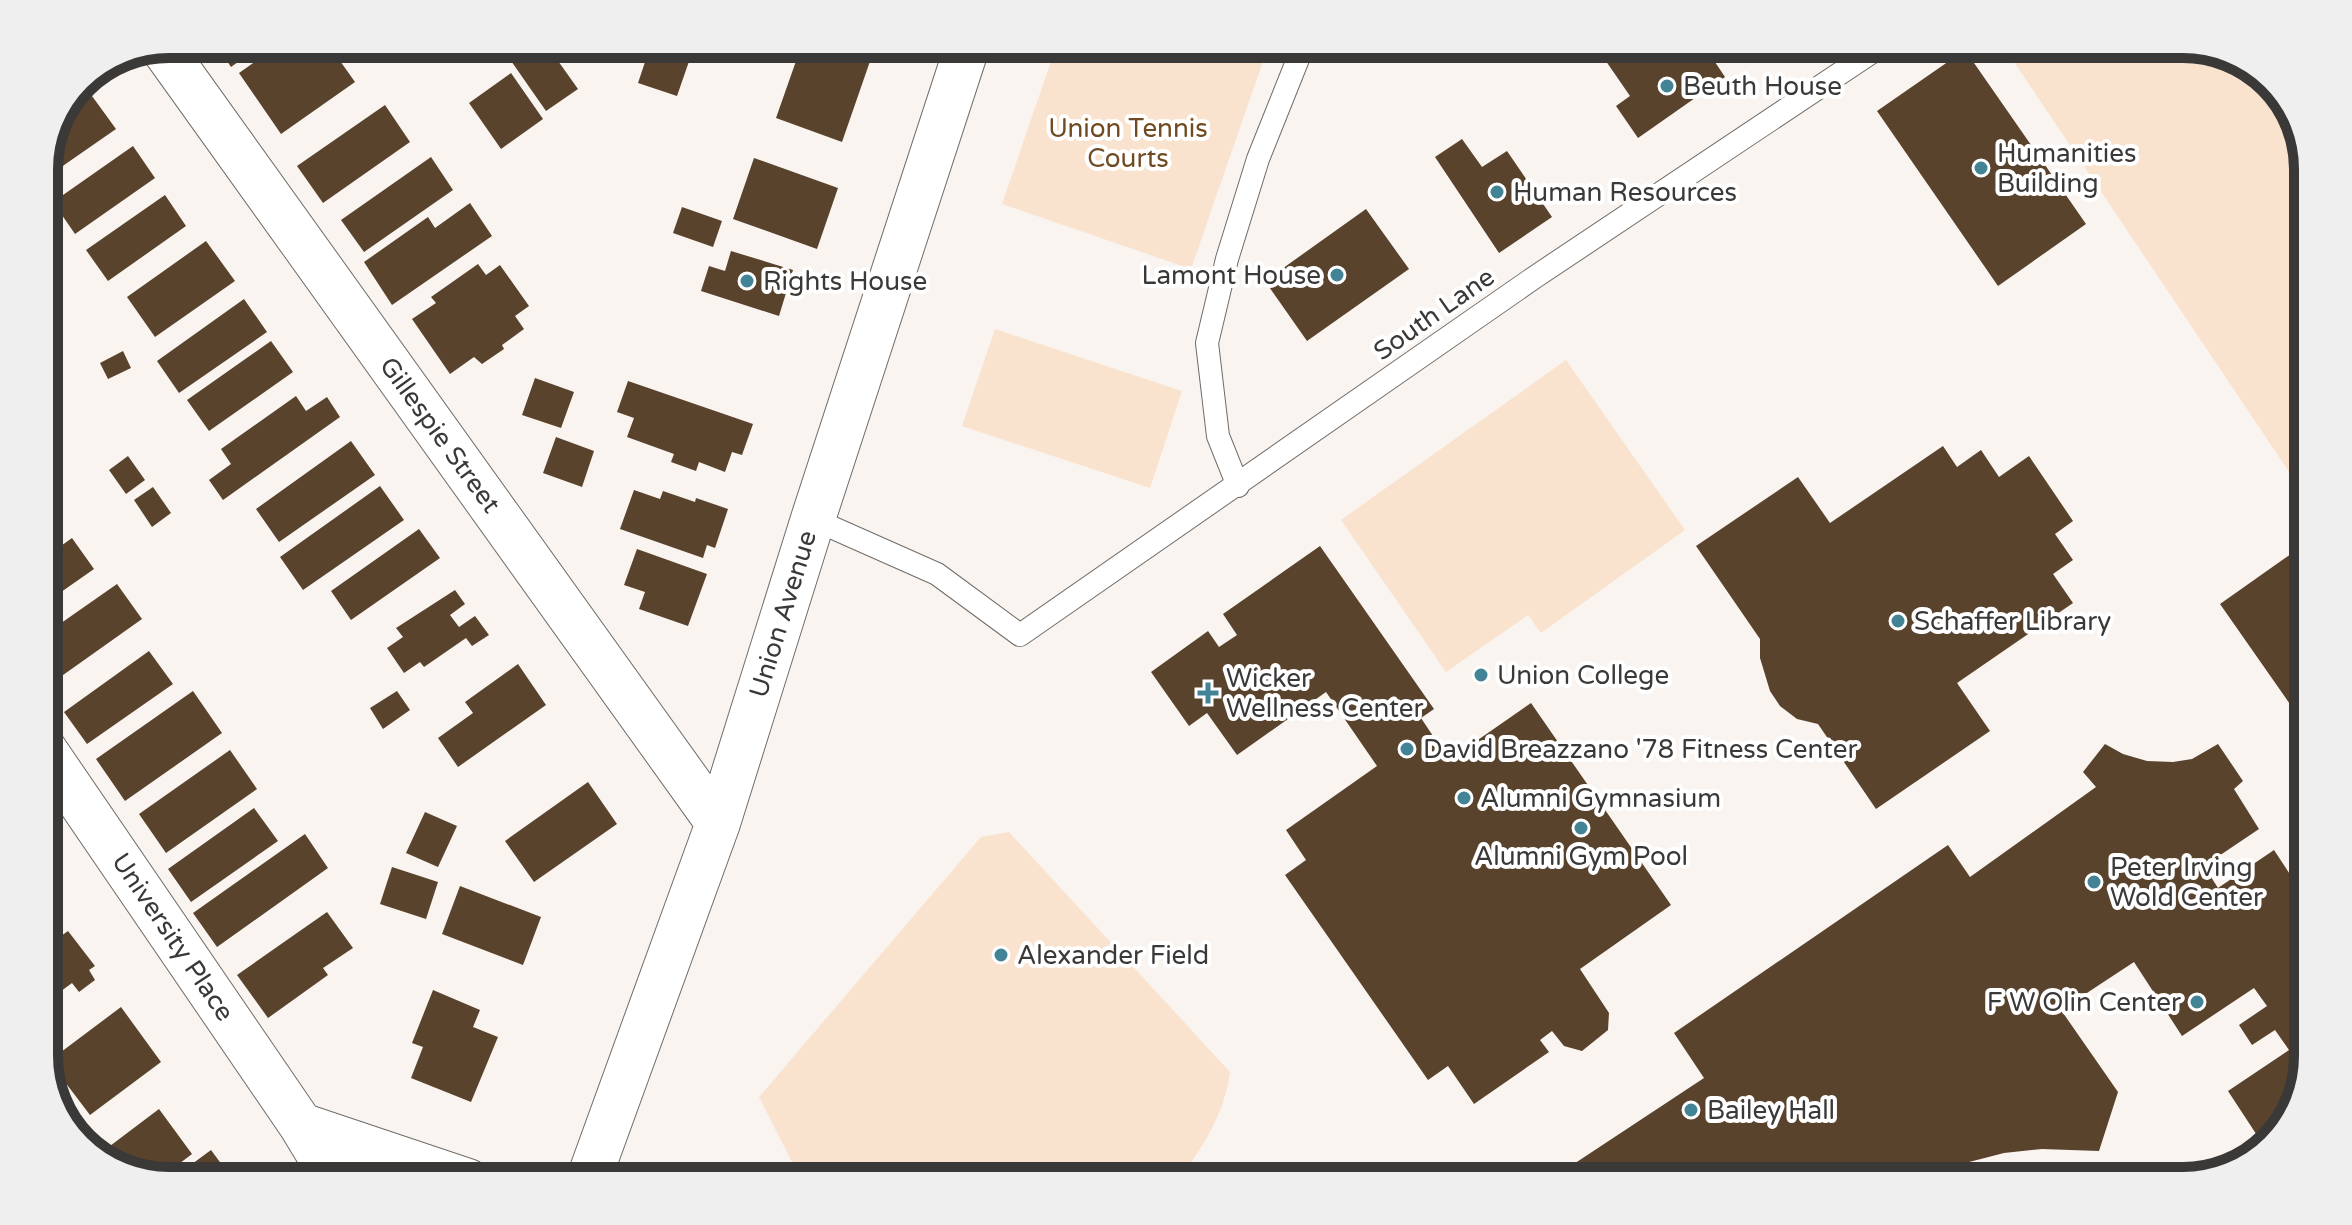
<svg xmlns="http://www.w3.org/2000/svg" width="2352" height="1225" font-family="'Varela Round',sans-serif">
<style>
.green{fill:#f9e3ce}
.building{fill:#59432d}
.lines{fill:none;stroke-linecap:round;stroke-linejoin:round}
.lane-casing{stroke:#706c68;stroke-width:24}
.street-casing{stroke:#706c68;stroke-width:46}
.lane{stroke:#fff;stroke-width:22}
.street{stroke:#fff;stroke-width:44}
.poi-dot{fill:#428495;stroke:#fff;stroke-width:3}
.labels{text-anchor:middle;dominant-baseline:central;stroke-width:8;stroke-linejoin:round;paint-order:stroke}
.poi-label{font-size:26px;fill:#3b3938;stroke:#fff;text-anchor:start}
.park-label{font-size:26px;fill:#704b21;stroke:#fff}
.street-label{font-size:26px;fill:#3b3938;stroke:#fff}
.rim{fill:none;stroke:#3b3938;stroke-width:10}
</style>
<rect width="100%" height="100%" fill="#f9f4ef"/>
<path class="green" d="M1057,44H1269L1191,269L1002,204Z
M2002,44H2183L2239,57L2287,100L2308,161V500Z
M995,329L1182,391L1150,488L962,426Z
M1566,360L1685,530L1541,633L1528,615L1446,672L1341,520Z
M1009,832L1230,1072C1225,1112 1202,1151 1176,1181H808L793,1164L759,1097L981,837Z"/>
<path class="building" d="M216,44H263L231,67Z
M280,44H294L303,57L322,44H328L355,82L281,134L239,73Z
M529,44H546L578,89L546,111L509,58Z
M651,44H695L677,96L638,83Z
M802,44H876L842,142L776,118Z
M1573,44H1672L1684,61L1705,47L1725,77L1638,138L1616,106L1630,96L1599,51L1585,62Z
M1965,50L2086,224L1998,286L1877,111Z
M511,73L543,119L501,149L469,103Z
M92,96L116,129L44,179V161L65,116Z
M385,105L410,142L323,203L297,166Z
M1462,139L1482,167L1507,151L1552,217L1499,253L1435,157Z
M133,146L155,178L75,234L53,202Z
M431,157L453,190L364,252L341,220Z
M754,158L838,188L817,249L733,219Z
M165,195L186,226L108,281L86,250Z
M470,203L492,236L392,305L364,262L428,217L435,228Z
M682,207L722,221L713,247L673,233Z
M1366,209L1409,269L1307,341L1265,281Z
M206,241L235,281L155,337L127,297Z
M731,251L793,270L779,316L701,291L709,266L725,271Z
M478,264L486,275L500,265L529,306L515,316L524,329L502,345L504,349L482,364L474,357L450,374L412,319L436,303L431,297Z
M244,299L267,332L179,393L157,361Z
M271,341L293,372L209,431L187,400Z
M123,351L131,368L108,379L100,363Z
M535,378L574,392L561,428L522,415Z
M628,381L753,424L742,455L732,452L725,472L699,462L696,471L671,462L674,454L627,437L634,418L617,412Z
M296,396L306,411L327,397L340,417L223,500L209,480L231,464L221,449Z
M556,437L594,451L582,487L543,473Z
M351,441L375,475L279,542L256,509Z
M1943,446L1957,467L1981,450L1999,477L2029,456L2073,521L2055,534L2073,560L2053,574L2073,603L1957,683L1990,731L1876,809L1818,724L1797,719L1780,706L1770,691L1760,658V639L1696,546L1798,477L1830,523Z
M128,456L145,480L126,494L109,470Z
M380,486L404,520L303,590L280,557Z
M153,487L171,513L152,527L134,500Z
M634,490L660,499L663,491L695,502L696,498L728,509L715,548L707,545L703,558L620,529Z
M44,495L57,513L44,522Z
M419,529L440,558L351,620L331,591Z
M72,538L94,569L44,604V558Z
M2308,542V730L2220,604Z
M1320,546L1434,709L1421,718L1449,760L1531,703L1671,905L1580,969L1609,1013L1608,1030L1582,1051L1564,1046L1552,1031L1540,1040L1549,1052L1474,1104L1448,1066L1428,1080L1285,875L1306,860L1286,830L1377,766L1326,692L1237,755L1207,713L1189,726L1151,672L1208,631L1219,647L1237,635L1223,614Z
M637,549L707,574L688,626L639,609L645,592L624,585Z
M117,584L142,619L49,685L44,679V635Z
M455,590L465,604L450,615L459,627L475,616L489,635L472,646L466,638L424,667L420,662L404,673L387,648L403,637L396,628Z
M149,651L173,684L87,744L64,712Z
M518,664L546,705L458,767L438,738L473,713L465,702Z
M193,691L222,733L125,801L96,759Z
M397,691L410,710L383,729L370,708Z
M2105,744L2123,754L2147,761L2173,762L2192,759L2218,744L2243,781L2234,789L2259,829L2204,866L2218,888L2274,850L2295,882L2308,889V1056L2295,1112L2264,1146L2228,1091L2289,1050L2275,1030L2252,1045L2239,1025L2267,1006L2254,988L2182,1036L2134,962L2061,1010L2118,1092L2099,1151L2042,1149L2004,1153L1942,1169L1910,1181H1771L1764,1173L1752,1181H1548L1704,1078L1674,1033L1948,845L1970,877L2096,787L2083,772Z
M230,750L257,789L166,853L139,814Z
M588,782L617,824L534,882L505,841Z
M254,808L278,841L191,902L168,869Z
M425,812L457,826L438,867L406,853Z
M305,834L328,868L217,947L193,913Z
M392,867L438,882L426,919L380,904Z
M460,886L541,917L523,965L442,934Z
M327,912L353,948L323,968L328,975L268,1018L237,975Z
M68,931L95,966L89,970L95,980L79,992L72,983L53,997L58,1004L44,1014V948Z
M433,990L480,1010L473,1027L498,1037L471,1102L411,1078L423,1047L412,1043Z
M121,1007L161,1062L90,1115L49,1061Z
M159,1109L192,1154L159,1179L113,1168L98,1155Z
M211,1150L234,1181H169Z"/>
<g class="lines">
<defs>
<path id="lane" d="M1238,486L1218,436L1207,343L1227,259L1258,159L1304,44
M813,519L937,574L1020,635L1535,277L1884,44"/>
<path id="street" d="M162,47L718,823
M44,749L301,1125L335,1181
M301,1125L468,1181
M588,1181L718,823L813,519L968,44"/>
</defs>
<use href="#lane" class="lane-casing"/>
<use href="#street" class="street-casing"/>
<use href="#lane" class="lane"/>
<use href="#street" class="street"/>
</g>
<g class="poi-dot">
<circle cx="1667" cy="86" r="8"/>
<circle cx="1981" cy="168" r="8"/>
<circle cx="1497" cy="192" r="8"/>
<circle cx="1337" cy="275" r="8"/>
<circle cx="747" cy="281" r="8"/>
<circle cx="1898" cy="621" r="8"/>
<circle cx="1481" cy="675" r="8"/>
<path d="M1204 681h8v8h8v8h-8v8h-8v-8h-8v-8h8z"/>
<circle cx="1407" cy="749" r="8"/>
<circle cx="1464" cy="798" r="8"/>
<circle cx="1581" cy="828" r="8"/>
<circle cx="2094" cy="882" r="8"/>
<circle cx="1001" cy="955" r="8"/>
<circle cx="2197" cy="1002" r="8"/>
<circle cx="1691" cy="1110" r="8"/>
</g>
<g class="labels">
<g class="poi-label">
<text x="1683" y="86">Beuth House</text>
<text x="1997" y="153">Humanities<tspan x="1997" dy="30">Building</tspan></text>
<text x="1513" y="192">Human Resources</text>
<text x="1321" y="275" text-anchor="end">Lamont House</text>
<text x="763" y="281">Rights House</text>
<text x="1914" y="621">Schaffer Library</text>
<text x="1497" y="675">Union College</text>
<text x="1226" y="678">Wicker<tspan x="1226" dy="30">Wellness Center</tspan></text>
<text x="1423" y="749">David Breazzano '78 Fitness Center</text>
<text x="1480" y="798">Alumni Gymnasium</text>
<text x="1581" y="856" text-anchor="middle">Alumni Gym Pool</text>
<text x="2110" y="867">Peter Irving<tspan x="2110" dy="30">Wold Center</tspan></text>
<text x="1017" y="955">Alexander Field</text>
<text x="2181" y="1002" text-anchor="end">F W Olin Center</text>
<text x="1707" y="1110">Bailey Hall</text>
</g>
<g class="park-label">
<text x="1128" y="128">Union Tennis<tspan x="1128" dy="30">Courts</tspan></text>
</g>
<g class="street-label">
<text transform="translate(1434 314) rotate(-35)">South Lane</text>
<text transform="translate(440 435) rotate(54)">Gillespie Street</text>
<text transform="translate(783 614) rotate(-73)">Union Avenue</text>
<text transform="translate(173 937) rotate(56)">University Place</text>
</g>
</g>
<path d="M0 0H2352V1225H0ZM169 58H2183A111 111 0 0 1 2294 169V1056A111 111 0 0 1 2183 1167H169A111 111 0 0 1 58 1056V169A111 111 0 0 1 169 58Z" fill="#efefef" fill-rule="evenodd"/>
<path class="rim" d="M169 58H2183A111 111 0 0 1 2294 169V1056A111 111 0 0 1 2183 1167H169A111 111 0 0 1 58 1056V169A111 111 0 0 1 169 58Z"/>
</svg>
